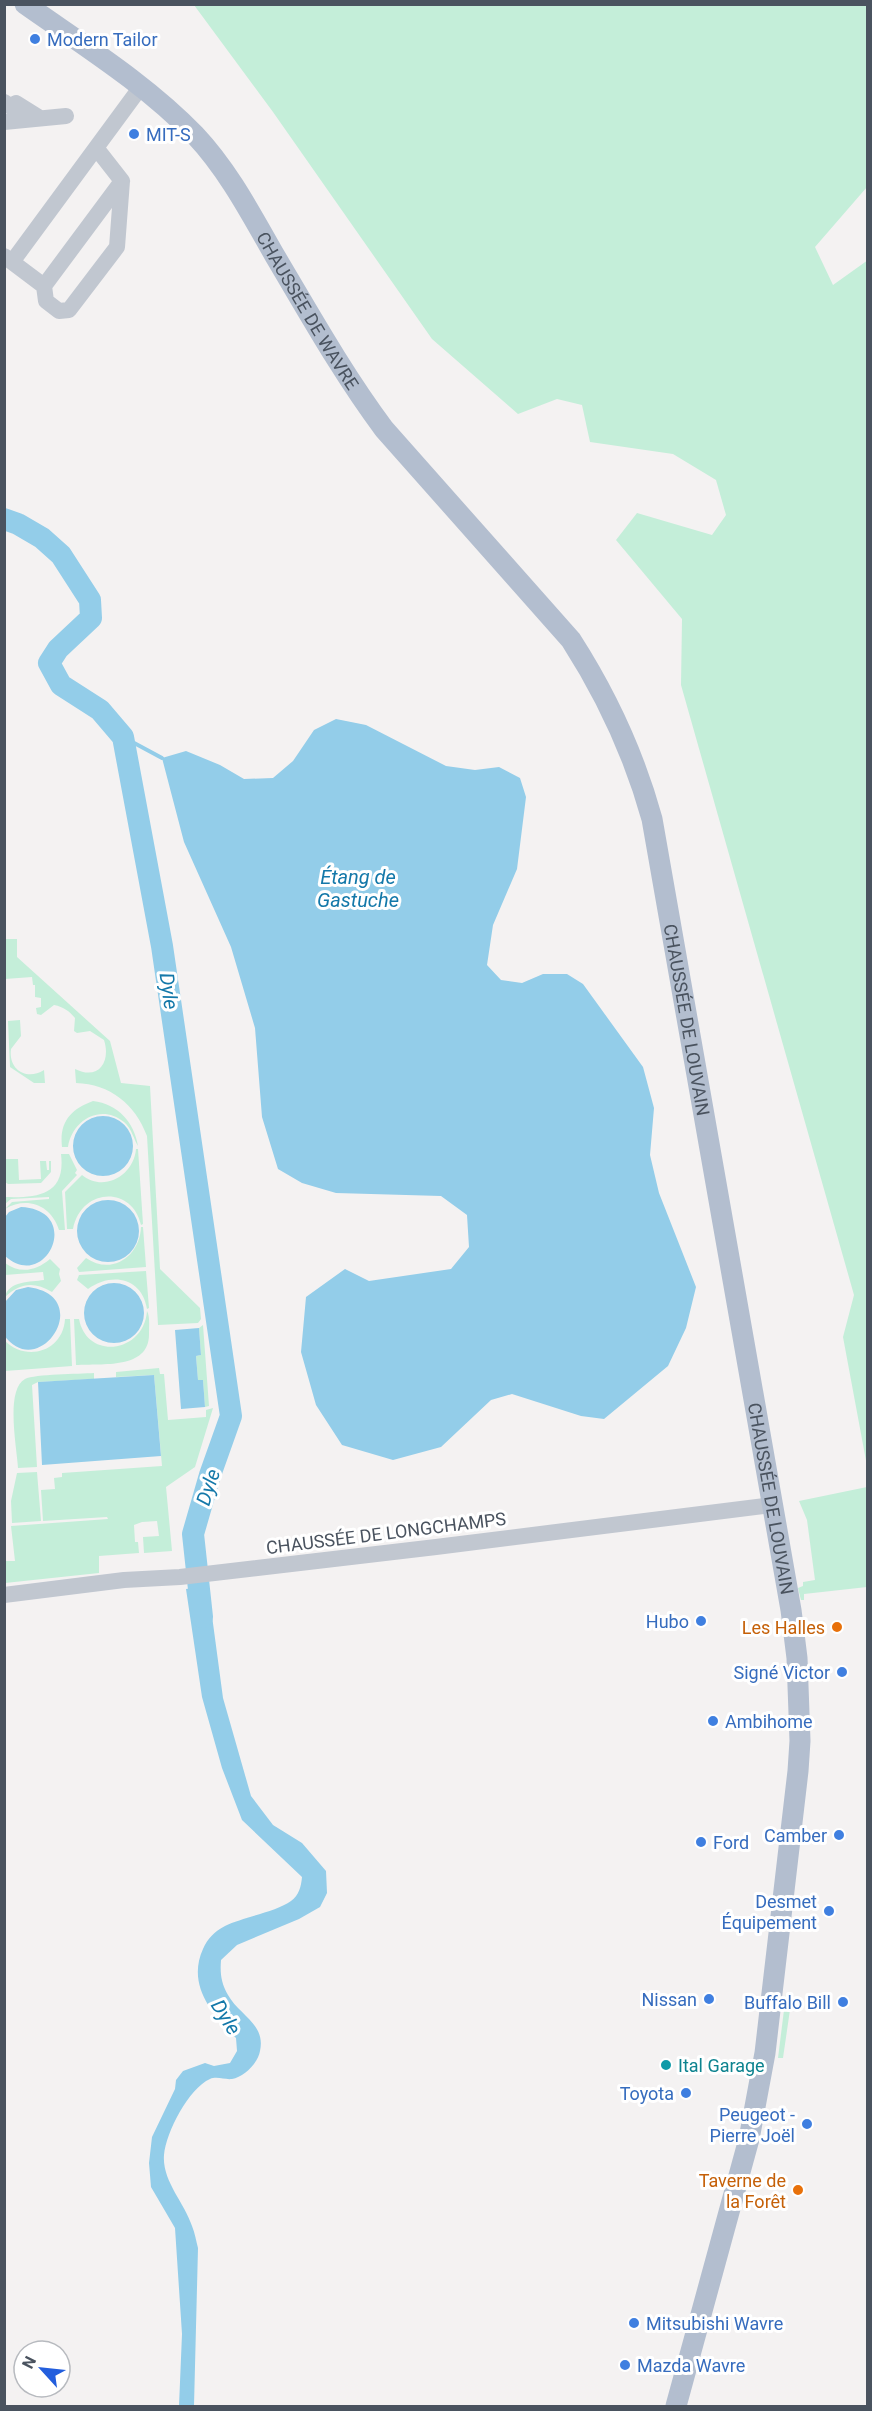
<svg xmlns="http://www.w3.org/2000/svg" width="872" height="2411" font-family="Roboto,sans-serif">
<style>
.green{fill:#c4eed9}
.water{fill:#93cde9}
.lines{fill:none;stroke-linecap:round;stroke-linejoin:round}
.stream{stroke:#93cde9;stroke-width:4}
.river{stroke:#93cde9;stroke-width:22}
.minor{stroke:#c1c7d0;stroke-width:16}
.major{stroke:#b3becf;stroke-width:21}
.shop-dot{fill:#3f7fe0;stroke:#fff;stroke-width:2}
.food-dot{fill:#e8710a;stroke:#fff;stroke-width:2}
.culture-dot{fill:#0f9aa8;stroke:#fff;stroke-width:2}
.labels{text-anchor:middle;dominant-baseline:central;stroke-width:6;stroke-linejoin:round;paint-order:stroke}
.shop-label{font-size:18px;fill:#366cbe;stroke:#fff;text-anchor:end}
.street-label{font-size:18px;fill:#4a535f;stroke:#fff}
.food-label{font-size:18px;fill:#c56008;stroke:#fff;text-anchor:end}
.culture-label{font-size:18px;fill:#0d838f;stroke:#fff;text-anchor:start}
.water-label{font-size:20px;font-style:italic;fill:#1378a9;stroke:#fff}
</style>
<rect width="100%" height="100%" fill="#f4f2f2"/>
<path class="green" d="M194,5H867V187L815,247L833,285L868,260L867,1466L843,1337L854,1295L681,685L682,619L616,540L637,513L712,535L726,515L716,480L673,454L590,442L582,405L557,399L518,414L432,339L273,112Z
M5,939H17V957L110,1041L121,1083L150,1086L160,1269L200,1308L201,1319L198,1323L158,1325L147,1136C135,1104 110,1084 76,1083L75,1069C99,1081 111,1061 104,1040L90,1031L77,1033L74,1031L75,1018C69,1011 64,1007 54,1005L41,1015L37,1014L36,1008L41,1007V998L35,997V985H33L32,977L5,979Z
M20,1020L21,1036L11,1049C8,1070 27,1081 44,1070L45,1083H34L10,1067L8,1021Z
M93,1101C118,1104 134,1122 138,1146C134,1140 132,1129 124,1122C101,1103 72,1120 68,1147H62C59,1122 71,1109 93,1101Z
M136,1149H138L143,1224L141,1225C132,1185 81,1188 73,1229H67L65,1192L82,1175C104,1193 134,1175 136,1149Z
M61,1154H69L77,1170L75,1173L77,1175L62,1191L65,1230H59C51,1205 27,1196 5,1209L12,1202L49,1199V1197L11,1199L5,1204V1197C38,1198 66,1195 61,1154Z
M5,1159H18L19,1180L41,1179L40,1161H46L47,1170H49V1161H51V1172L41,1183L8,1184L5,1182Z
M141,1227H143L146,1267L79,1272L77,1268L86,1258C112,1276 140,1256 141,1227Z
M50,1259L60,1269L59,1274L61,1281L52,1292C34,1281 20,1283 5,1297C8,1281 31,1282 44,1280L43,1272L5,1275V1263C20,1274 36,1271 50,1259Z
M146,1271L149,1308L147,1309C142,1277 111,1272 88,1289L77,1280L79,1275Z
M147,1311C150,1316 149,1326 149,1333C150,1370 102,1363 76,1365L74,1319H79C87,1361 144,1353 147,1311Z
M65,1319H70L72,1366L5,1371V1341C26,1362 63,1352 65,1319Z
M203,1325L209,1406L205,1407L203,1380H198L196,1356L201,1355L199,1328Z
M159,1368L160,1374H164L168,1420L206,1417V1410L213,1408L195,1467L166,1487L172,1551L144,1553L143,1537L159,1536L157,1521L142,1522L134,1525L135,1542H138L139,1553L99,1556V1573L5,1583L4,1561H15L11,1526L108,1519L107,1517L43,1521L41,1490L55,1489L54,1478L62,1477V1473L162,1466L154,1375L116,1377V1372Z
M94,1373V1379L38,1382L32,1385L37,1467L18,1468C17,1448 5,1390 25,1379C35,1374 79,1374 94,1373Z
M37,1472L41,1521L12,1523L11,1501L17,1473Z
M867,1487V1587L804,1594V1600H801L798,1588L803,1586V1582L815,1580L807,1520L799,1501Z
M790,1993L792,1996L783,2058H778L786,1994Z"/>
<path class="water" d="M336,719L366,725L446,766L475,770L499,767L520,778L526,797L517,869L493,925L487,965L501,980L522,983L543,974H567L583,984L643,1067L654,1108L650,1155L659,1193L696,1287L686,1328L668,1366L604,1419L581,1416L512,1394L491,1400L441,1447L393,1460L342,1445L316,1405L301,1352L306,1297L345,1269L369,1281L451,1269L469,1247L467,1215L441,1196L336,1193L302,1183L278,1169L262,1117L255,1028L231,947L184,842L162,758L186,751L220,765L244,779L273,778L293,761L314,730Z
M73 1146a30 30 0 1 1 60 0a30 30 0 1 1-60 0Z
M77 1231a31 31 0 1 1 62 0a31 31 0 1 1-62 0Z
M21,1207C84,1210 46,1293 5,1256V1217L9,1212Z
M84 1313a30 30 0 1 1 60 0a30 30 0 1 1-60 0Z
M28,1287C97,1296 39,1384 4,1335L5,1302L16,1290Z
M199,1328L201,1355L196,1356L198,1380H203L205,1407L181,1409L175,1330Z
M154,1375L161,1456L42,1465L38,1382Z
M208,1586L223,1698L251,1796L273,1825L302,1843L326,1871L327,1893L320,1907L299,1919L237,1945L221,1960C220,1973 221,1983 228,1995C239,2015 266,2024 260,2051C258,2063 244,2077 232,2079C225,2080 217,2076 210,2079C189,2088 166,2132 164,2155C162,2181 184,2202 192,2226C195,2233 196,2241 198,2248L194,2406H179L182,2334L175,2228L151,2187L149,2163L152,2137L175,2089L176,2080L183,2071L205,2063L214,2066L230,2063L237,2051L236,2038C211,2014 187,1984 203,1949C208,1938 214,1932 225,1926C243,1917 276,1912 291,1901C299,1895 301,1887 302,1877L242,1820L222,1768L202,1697L186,1589Z"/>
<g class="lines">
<path class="stream" d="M123,737L162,758"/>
<path class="river" d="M4,519L18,524L42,538L61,555L90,600L91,618L58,649L49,663L61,685L100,710L123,737L162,946L231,1416L210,1475L193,1534L202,1617"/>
<path class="minor" d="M4,102L13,108L16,103L40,118
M4,122L66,116
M4,256L44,286L122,181L97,149
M12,262L140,88
M44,286L46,301L59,311L69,310L117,247L122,181
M4,1595L124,1580L180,1577L436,1547L772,1505"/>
<path class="major" id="s1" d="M25,4C83,45 146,84 195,135C228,170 251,214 275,256C310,315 343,374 384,429L571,640C607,696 634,754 652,819L791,1610L797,1658L800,1741L798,1771L765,2053L749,2139L676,2406"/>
</g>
<g class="shop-dot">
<circle cx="35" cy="39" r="6"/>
<circle cx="134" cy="134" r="6"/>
<circle cx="701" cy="1621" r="6"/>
<circle cx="842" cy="1672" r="6"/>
<circle cx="713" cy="1721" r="6"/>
<circle cx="839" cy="1835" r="6"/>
<circle cx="701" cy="1842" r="6"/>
<circle cx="829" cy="1911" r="6"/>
<circle cx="709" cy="1999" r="6"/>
<circle cx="843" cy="2002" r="6"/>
<circle cx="686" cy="2093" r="6"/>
<circle cx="807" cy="2124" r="6"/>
<circle cx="634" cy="2323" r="6"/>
<circle cx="625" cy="2365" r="6"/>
</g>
<g class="food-dot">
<circle cx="837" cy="1627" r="6"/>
<circle cx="798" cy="2190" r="6"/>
</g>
<circle class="culture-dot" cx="666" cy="2065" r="6"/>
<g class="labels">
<g class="shop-label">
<text x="47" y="39" text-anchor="start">Modern Tailor</text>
<text x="146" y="134" text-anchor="start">MIT-S</text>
<text x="689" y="1621">Hubo</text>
<text x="830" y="1672">Signé Victor</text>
<text x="725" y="1721" text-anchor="start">Ambihome</text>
<text x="827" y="1835">Camber</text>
<text x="713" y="1842" text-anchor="start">Ford</text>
<text x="817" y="1901">Desmet<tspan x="817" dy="21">Équipement</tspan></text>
<text x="697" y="1999">Nissan</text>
<text x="831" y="2002">Buffalo Bill</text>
<text x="674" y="2093">Toyota</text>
<text x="795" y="2114">Peugeot -<tspan x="795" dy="21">Pierre Joël</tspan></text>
<text x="646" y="2323" text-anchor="start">Mitsubishi Wavre</text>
<text x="637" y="2365" text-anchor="start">Mazda Wavre</text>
</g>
<g class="street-label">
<text stroke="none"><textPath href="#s1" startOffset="424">CHAUSSÉE DE WAVRE</textPath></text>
<text stroke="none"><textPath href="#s1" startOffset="1248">CHAUSSÉE DE LOUVAIN</textPath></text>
<text stroke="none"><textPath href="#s1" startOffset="1734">CHAUSSÉE DE LOUVAIN</textPath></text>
<text transform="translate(386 1533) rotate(-7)">CHAUSSÉE DE LONGCHAMPS</text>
</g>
<g class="food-label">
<text x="825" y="1627">Les Halles</text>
<text x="786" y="2180">Taverne de<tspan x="786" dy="21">la Forêt</tspan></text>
</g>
<g class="culture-label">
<text x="678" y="2065">Ital Garage</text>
</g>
<g class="water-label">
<text x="358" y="877">Étang de<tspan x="358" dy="23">Gastuche</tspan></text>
<text transform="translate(169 991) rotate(82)">Dyle</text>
<text transform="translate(208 1487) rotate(-72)">Dyle</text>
<text transform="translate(226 2017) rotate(58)">Dyle</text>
</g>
</g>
<rect width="872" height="2411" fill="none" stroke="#4a535f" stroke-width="12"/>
<g transform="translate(42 2369) rotate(297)"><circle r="28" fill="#ffffff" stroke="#b7babf" stroke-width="1.5"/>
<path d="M0-4.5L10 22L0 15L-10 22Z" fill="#235edd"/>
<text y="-9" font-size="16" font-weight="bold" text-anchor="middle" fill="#4a535f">N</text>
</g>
</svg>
